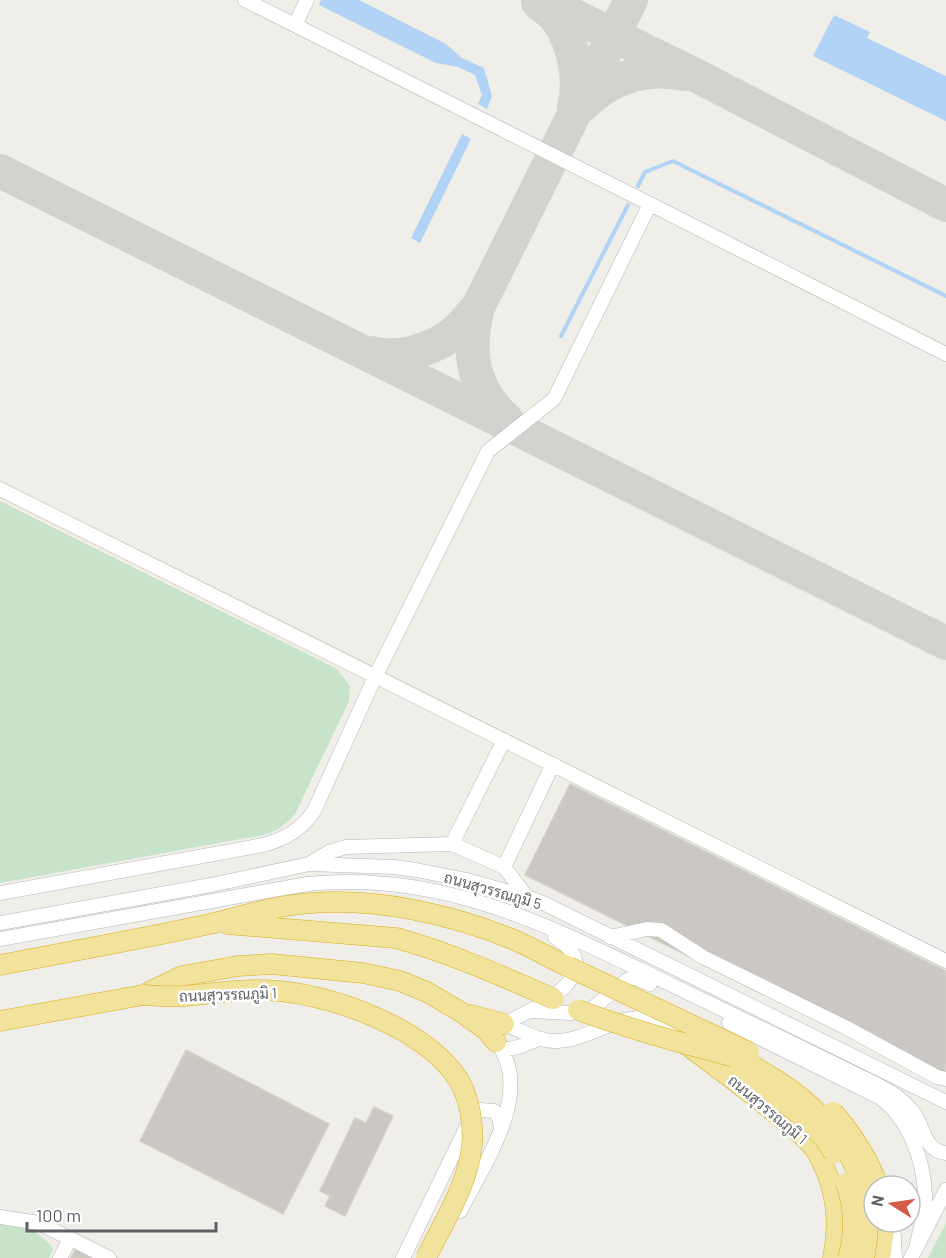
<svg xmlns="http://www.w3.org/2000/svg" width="946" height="1258" font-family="Barlow,Sarabun,sans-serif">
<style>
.green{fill:#c7e3c9}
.water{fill:#b1d3f6}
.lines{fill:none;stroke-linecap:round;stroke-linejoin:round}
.stream{stroke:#b1d3f6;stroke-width:4}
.taxiway{stroke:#d2d2cf;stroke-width:34}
.building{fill:#cbc8c4;stroke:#d3d0c6;stroke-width:1.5}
.minor-casing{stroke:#b4b6ba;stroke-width:15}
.highway-casing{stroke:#dcad1a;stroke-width:21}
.minor{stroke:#fff;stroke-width:14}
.highway{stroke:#f1e29c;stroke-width:20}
.highway-bridge-casing{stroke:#dcad1a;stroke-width:21;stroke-linecap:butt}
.highway-bridge{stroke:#f1e29c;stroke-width:20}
.labels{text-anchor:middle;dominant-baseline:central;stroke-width:5;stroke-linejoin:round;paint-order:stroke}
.street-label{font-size:15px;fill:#5f6166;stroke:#fff}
</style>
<rect width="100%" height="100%" fill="#efeee8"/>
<path class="green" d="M0,501L337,669L350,686L349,701L295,814C278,832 269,835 246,838L0,883Z
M946,1223V1258H928Z
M0,1224C24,1229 38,1227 53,1249L49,1258H0Z"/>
<path class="water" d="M321,0H359L446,44L462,58L484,68L492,96L487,109L478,104L482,95L475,75L458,67L436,63L319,5Z
M834,15L870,32L867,38L946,76V121L813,56Z
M462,134L471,139L420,243L411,238Z"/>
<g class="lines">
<path class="stream" d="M638,186L645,172L673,161L946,296
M561,336L628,205"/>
<path class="taxiway" d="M542,0L699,77L946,205
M538,2C544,8 551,12 556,18C574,42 581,79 574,108
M583,105C610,78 646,66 684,74
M0,171L946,643
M371,353C399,360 433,350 455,332C463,325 470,315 478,307
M506,419C471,387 467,351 478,307L631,0"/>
</g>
<path class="building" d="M570,784L946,971V1084L525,875Z
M186,1050L329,1124L283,1214L140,1141Z
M374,1107L393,1116L345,1216L325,1206L330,1196L320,1191L355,1118L366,1123Z
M80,1240L117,1258H71Z"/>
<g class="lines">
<defs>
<path id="minor" d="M245,0L650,204
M295,25L307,0
M0,489L946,961
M452,844L504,740
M309,864L329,852L346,847L452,844L504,867L527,897
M504,867L553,764
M0,893L263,845C285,839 301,830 314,811L375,677L488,451L554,399L650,204L946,354
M0,923L211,885L309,864L394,867L416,870L467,880L527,897L543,903L946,1102
M610,937L647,929L661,930L703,957L845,1027L937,1077L946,1079
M0,939L307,884C444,870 551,927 670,984C738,1017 806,1050 874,1083C890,1091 905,1100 915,1115C924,1129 925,1151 946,1153
M531,1011L570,1013L589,1011L627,980L634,977L650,984
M729,1023L879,1097C908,1117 924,1160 925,1195C926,1213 919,1232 916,1249
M504,1024C521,1030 539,1042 557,1041C586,1040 611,1019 639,1018C655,1018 672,1031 686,1038
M504,1024C535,1008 613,974 555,937
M502,1050L518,1047L539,1039
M460,1211C483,1166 536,1090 496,1042
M0,1217L39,1223L109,1258
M893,1222L895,1258
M60,1258L70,1239
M403,1258L469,1122L480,1110L494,1111L499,1117L501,1129
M911,1258L946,1190"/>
<path id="highway" d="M227,924L396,938
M0,965C71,951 143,939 214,923C247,915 278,905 312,903C378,898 450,914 512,939C531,947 550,958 569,967
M472,1015L504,1024
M0,1021L143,995L182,976L238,966L272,964L363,973L400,981L427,992L461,1012L486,1030L496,1042
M687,1045C718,1068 749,1091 779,1116C791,1126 807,1137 816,1151C836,1185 841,1220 833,1258
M880,1258L885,1222"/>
</defs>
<use href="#minor" class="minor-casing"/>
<use href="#highway" class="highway-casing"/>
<use href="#minor" class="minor"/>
<use href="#highway" class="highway"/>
<defs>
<path id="highway-bridge" d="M396,938C451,953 502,976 554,999
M569,967L749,1052
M143,995C157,996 171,997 184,996C216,993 247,988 279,991C338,997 425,1029 458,1079C469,1096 474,1125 472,1145C468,1185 443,1223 426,1258
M578,1010C613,1023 649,1034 686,1044C704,1049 722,1053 739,1059C747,1062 755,1067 763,1072C830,1109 882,1178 864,1258
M740,1070L798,1113L825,1139L834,1153
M833,1112C853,1135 868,1158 878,1186
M846,1183C854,1207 855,1234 848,1258"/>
</defs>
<use href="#highway-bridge" class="highway-bridge-casing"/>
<use href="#highway-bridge" class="highway-bridge"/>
</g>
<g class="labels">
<g class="street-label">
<text transform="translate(493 890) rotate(16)">ถนนสุวรรณภูมิ 5</text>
<text transform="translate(228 994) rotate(-2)">ถนนสุวรรณภูมิ 1</text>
<text transform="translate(768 1109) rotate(40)">ถนนสุวรรณภูมิ 1</text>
</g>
</g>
<g transform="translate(892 1204) rotate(282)"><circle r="28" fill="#ffffff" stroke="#bfc0c2" stroke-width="1.5"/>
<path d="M0-4.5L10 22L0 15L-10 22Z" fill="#d65c47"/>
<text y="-9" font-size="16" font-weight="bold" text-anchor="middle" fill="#5f6166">N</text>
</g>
<path d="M27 1222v9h189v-9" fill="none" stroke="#5f6166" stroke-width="3"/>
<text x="36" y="1222" font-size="18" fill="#5f6166" stroke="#ffffff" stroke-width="4.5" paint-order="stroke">100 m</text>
</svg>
